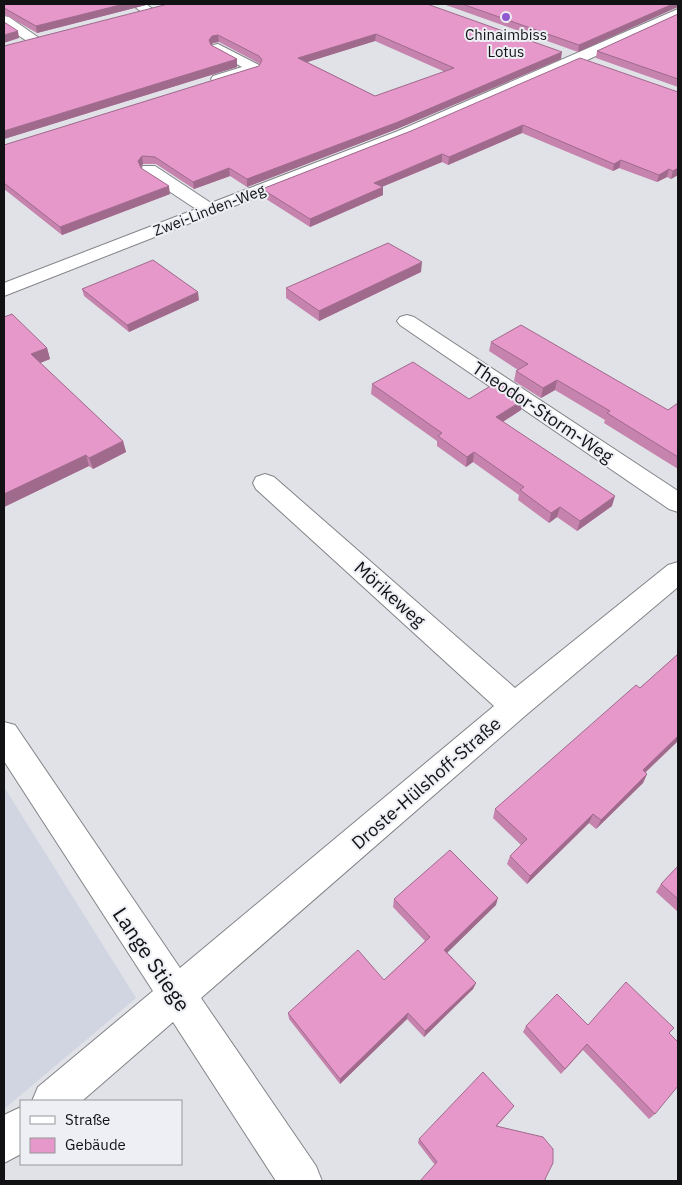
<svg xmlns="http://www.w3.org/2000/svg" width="682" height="1185" font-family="'IBM Plex Sans',sans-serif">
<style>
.built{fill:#d0d5e1}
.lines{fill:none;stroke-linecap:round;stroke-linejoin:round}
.minor-casing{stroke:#828488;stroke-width:2}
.minor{fill:#fff;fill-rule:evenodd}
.wall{fill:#c583ad;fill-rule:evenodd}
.shaded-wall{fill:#a06a8d}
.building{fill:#e598c9;stroke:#a06a8d;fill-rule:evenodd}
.poi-dot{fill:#8f59d1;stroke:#edeff4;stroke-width:2}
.labels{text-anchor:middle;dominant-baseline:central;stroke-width:4;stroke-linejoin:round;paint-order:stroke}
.far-poi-label{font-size:15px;fill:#121214;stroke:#edeff4}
.far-street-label{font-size:15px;fill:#121214;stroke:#edeff4}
.street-label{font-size:18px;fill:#121214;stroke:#edeff4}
.near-street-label{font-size:21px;fill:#121214;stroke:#edeff4}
</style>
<rect width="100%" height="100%" fill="#e0e2e7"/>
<path class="built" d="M4,787L136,998L4,1109Z"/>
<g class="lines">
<defs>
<path id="minor" d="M131,4H146L154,10L153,13H143Z
M678,9V18L585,61L410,137L4,296V283L196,209L143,174L141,170L143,166H155L211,203L398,131Z
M4,16L9,17L42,40L35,44L30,43L4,26Z
M218,44L259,65L261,68L259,71L218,83L213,82L211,79L213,76L242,67L213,51L211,48L213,45Z
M407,315L414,317L678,491V512L669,509L400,325L397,321L400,317Z
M265,474L274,477L515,688L668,565L678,562V587L526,715L201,998L316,1166L322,1181H276L173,1022L82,1101H32L38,1087L153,991L4,761V722L15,725L180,968L494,706L256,489L253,483L256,477Z
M21,1107V1154L4,1163V1115Z"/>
</defs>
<use href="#minor" class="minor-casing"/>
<use href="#minor" class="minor"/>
</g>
<path class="wall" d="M4,4H150L37,33L4,14Z
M168,4L561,59L397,129L247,187L230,176L194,189L156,164H143L141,168L170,194L62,235L4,189V145L259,66L260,64L219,42L213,43L211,45L237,59V67L4,139ZM375,41L445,72L375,96L307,62Z
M443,4H678L578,52Z
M678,14V87L596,58L597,51Z
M678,92V175L671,179L667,177L657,182L619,168L613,171L522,133L448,165L442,162L382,187L383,195L310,227L263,197L262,189L411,131Z
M421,272L319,321L286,298V288Z
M82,289L199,300L129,332L84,296Z
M4,317L47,348L50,359L40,363L123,441L126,452L93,469L89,466L4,507Z
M491,342L668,410L678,403V469L604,423L605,420L555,390L541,398L514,381L516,371L518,370L489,351Z
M372,384L469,399L521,410L503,422L612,506L577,531L557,517L549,523L518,500L519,495L473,462L466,467L437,446V441L371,394Z
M678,654V741L645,773L647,774L643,783L596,829L589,823L527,884L507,864L510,856L521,845L493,818L495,809L640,688Z
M678,866V912L656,892L661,884Z
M394,899L496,905L447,952L476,983L473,989L424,1037L407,1019L340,1084L289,1019L288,1013L384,980L425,941L393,907Z
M588,1025L669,1033L655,1114L649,1119L583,1050L561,1074L523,1032L526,1026Z
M514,1106L497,1126L435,1165L418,1143L419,1139Z"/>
<path class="shaded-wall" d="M124,4H150L37,33L36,26Z
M673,4H678V7L578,52L579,45Z
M18,31L19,38L4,43V35Z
M376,34L375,41L298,65V58Z
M218,35L219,42L213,43L209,47V40L212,36Z
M562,52L561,59L397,129L247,187V179Z
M237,59V67L4,139V131Z
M523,125L522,133L448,165L449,157Z
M442,154V162L374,190V183Z
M142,156L143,164L139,169L138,161Z
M621,160L619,168L613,171L614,164Z
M229,168L230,176L194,189L193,182Z
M678,168V175L671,179L673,171Z
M669,169L667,177L657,182L659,175Z
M169,186L170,194L62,235L60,227Z
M383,187V195L310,227V219Z
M422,262L421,272L319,321V311Z
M198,292L199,300L129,332L127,325Z
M47,348L50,359L35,365L31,354Z
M557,380L555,390L541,398L543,388Z
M523,400L521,410L494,427L496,417Z
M123,441L126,452L93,469L89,458Z
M474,452L473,462L466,467L467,457Z
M86,455L89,466L4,507V494Z
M615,496L612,506L577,531L580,521Z
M560,507L557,517L549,523L551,513Z
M678,736V741L638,779L643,770Z
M647,774L643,783L596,829L601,820Z
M593,814L589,823L527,884L530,876Z
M498,898L496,905L443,957L444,950Z
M476,983L473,989L424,1037L425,1031Z
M408,1013L407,1019L340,1084V1079Z"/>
<path class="building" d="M4,4H124L36,26L4,8Z
M168,4H427L562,52L398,122L247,179L229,168L193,182L155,157L142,156L138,161L141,168L169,186L60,227L4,183V145L259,66L262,60L259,56L218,35L212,36L209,40L211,45L237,59L4,131V46ZM376,34L454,68L375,96L298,58Z
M462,4H673L579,45Z
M678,14V79L597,51Z
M4,22L18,31L4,35Z
M580,58L678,92V168L673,171L669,169L659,175L621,160L614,164L523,125L449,157L442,154L374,183L383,187L310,219L262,189L411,131Z
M388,243L422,262L319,311L286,288Z
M153,260L198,292L127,325L82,289Z
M12,314L47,348L31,354L123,441L89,458L86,455L4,494V317Z
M521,325L668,410L678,403V457L607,413L610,411L557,380L543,388L516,371L528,364L491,342Z
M413,362L469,399L497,382L523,400L496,417L615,496L580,521L560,507L551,513L520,490L524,487L474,452L467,457L438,436L442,433L372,384Z
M678,654V736L643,770L647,774L601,820L593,814L530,876L510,856L527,839L495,809L636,685L640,688Z
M450,850L498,898L444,950L476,983L425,1031L408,1013L340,1079L288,1013L358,950L384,980L430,937L394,899Z
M678,866V899L661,884Z
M626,982L674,1028L669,1033L678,1042V1086L655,1114L587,1044L565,1069L526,1026L557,994L588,1025Z
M483,1072L514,1106L496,1126L543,1137L553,1149V1163L545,1179L546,1181H420L437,1162L419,1139Z"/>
<circle class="poi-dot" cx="506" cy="17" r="5"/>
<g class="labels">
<g class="far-poi-label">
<text x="506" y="34">Chinaimbiss<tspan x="506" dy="17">Lotus</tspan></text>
</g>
<g class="far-street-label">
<text transform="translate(209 210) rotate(-21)">Zwei-Linden-Weg</text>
</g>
<g class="street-label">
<text transform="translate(543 412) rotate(34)">Theodor-Storm-Weg</text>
<text transform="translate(390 594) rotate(42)">Mörikeweg</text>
<text transform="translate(426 783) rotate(-41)">Droste-Hülshoff-Straße</text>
</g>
<g class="near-street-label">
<text transform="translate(152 959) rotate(56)">Lange Stiege</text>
</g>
</g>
<rect width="682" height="1185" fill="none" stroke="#121214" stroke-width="10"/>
<rect x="20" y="1100" width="162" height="65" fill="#edeff4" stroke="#95979a"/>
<rect x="30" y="1116" width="25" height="8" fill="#ffffff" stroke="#95979a"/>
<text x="65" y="1125" font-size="15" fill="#121214">Straße</text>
<rect x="30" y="1138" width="25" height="15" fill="#e598c9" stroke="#95979a"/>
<text x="65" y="1150" font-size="15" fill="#121214">Gebäude</text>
</svg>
